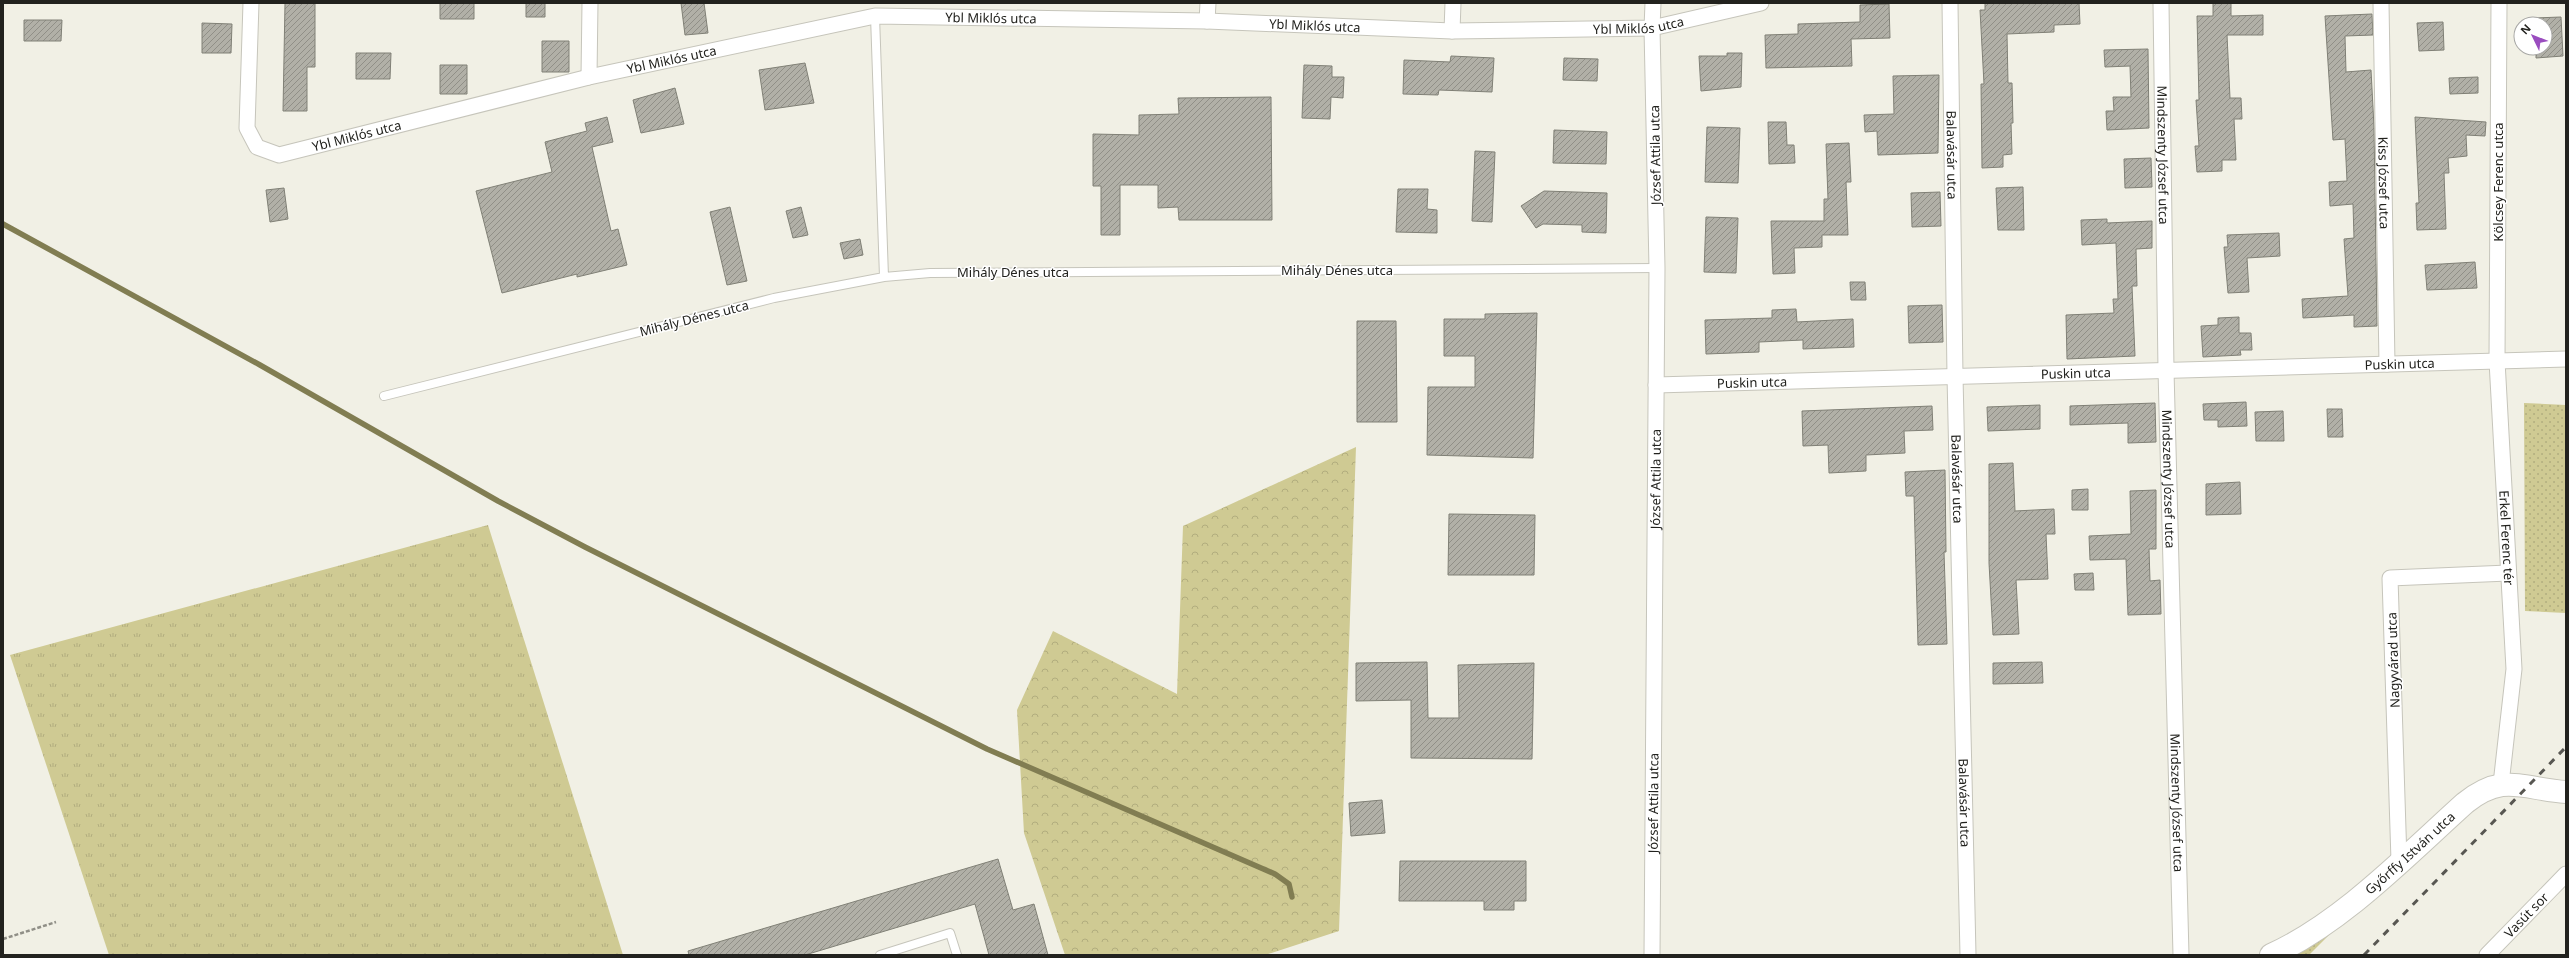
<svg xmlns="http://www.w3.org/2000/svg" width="2569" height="958" font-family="'Noto Sans',sans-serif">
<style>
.grass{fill:url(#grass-tufts)}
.forest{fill:url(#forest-crowns)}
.park{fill:url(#park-dots)}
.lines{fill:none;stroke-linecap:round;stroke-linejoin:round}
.stream{stroke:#817d52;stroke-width:5.5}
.building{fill:url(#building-hatch);stroke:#808076}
.service-casing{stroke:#c6c5bb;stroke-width:10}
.minor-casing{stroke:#c6c5bb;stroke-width:17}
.secondary-casing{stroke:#c6c5bb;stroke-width:24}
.path{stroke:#908f87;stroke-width:2.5;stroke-dasharray:4 2;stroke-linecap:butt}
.service{stroke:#fff;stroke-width:8}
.minor{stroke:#fff;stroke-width:15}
.secondary{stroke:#fff;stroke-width:22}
.rail{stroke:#585752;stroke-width:3;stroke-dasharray:7 7;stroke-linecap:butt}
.labels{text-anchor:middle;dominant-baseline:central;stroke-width:3;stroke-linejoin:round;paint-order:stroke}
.street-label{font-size:13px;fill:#22221e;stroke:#fff}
</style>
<defs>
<pattern id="grass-tufts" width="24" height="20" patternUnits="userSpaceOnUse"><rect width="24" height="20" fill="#cfca93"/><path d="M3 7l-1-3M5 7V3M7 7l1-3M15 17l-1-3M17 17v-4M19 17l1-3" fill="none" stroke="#b1ad7e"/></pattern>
<pattern id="forest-crowns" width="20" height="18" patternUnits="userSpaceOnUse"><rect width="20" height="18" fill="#cfca93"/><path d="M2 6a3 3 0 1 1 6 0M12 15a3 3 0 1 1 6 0" fill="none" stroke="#b1ad7e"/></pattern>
<pattern id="park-dots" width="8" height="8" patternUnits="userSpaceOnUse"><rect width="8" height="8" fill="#cfca93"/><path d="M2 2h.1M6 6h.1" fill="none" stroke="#b1ad7e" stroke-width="1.8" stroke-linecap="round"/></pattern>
<pattern id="building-hatch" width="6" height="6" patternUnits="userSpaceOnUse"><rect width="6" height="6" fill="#b1b0a7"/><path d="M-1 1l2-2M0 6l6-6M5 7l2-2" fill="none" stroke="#908f87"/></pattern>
</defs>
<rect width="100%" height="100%" fill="#f1f0e5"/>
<path class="grass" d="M488,525L623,955H109L10,655Z"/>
<path class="forest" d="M1356,447L1339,931L1265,955H1065L1024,833L1017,710L1053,631L1177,694L1183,526Z"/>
<path class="park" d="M2524,403L2566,405V613L2525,611Z
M2333,931L2309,955H2285Z"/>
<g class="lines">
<path class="stream" d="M3,224L260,365L498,501L585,547L987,749L1275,874L1289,884L1292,897"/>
</g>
<path class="building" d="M285,3H315V67H307V111H283Z
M440,3H474V19H440Z
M526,3H545V17H526Z
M681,3H704L708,33L685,35Z
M1985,3H2079L2080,24L2054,25V32L2007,34L2008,83H2012L2013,123H2011L2012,154L2003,155V167L1982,168L1981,84H1984L1980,10H1985Z
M2213,3H2231V16L2263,15V35H2227L2230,98H2241L2242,119H2234L2236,160H2222V171L2197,172L2195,146H2199L2196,100H2199L2197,16H2213Z
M1889,4L1890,38L1851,39L1852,66L1766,68L1765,35L1798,34V24L1860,22V5Z
M2372,14L2373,35L2345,36L2346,72L2371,70L2374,127L2377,326L2354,327V315L2303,318L2302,299L2348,296L2344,239L2354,238L2353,204L2330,206L2329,182L2347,181L2345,139L2333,140L2325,16Z
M2561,17L2563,56L2536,58V48H2545V24H2535L2534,18Z
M24,20H62L61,41H24Z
M2443,22L2444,50L2419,51L2417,23Z
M202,23L232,24L231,53H202Z
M542,41H569V72H542Z
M2148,49L2149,128L2107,130L2106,111H2114L2113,97H2131L2130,66L2105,67L2104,50Z
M356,53H391L390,79H356Z
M1727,53H1742L1741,87L1701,91L1699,56H1727Z
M1451,56L1494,58L1492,92L1439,90L1438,95L1403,94L1404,60L1450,62Z
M1564,58L1598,59L1597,81L1563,80Z
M805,63L814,103L765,110L759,70Z
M440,65H467V94H440Z
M1304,65L1332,66V77H1344L1343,98L1331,97L1330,119L1302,118Z
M1939,75L1938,153L1878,155L1877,131L1865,132L1864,115L1894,114L1893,76Z
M2478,77V93L2450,94L2449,78Z
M675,88L684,124L641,133L633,100Z
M1271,97L1272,220H1179L1178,207L1158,208V185H1120V235H1101V186H1093V134L1139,135V115L1179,114L1178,98Z
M607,117L613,142L592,147L611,231L618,229L627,265L577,277V274L502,293L476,191L552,172L545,142L587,131L585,123Z
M2415,117L2486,122L2485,136L2466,135L2467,156L2448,158L2449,173H2444L2446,229L2417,230L2416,203H2419Z
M1768,122H1786L1787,145H1794L1795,163L1769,164Z
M1707,127L1740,128L1738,183L1705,182Z
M1554,130L1607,132L1606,164L1553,163Z
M1849,143L1851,182H1846L1848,235H1822V247L1794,248L1795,273L1773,274L1771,221H1824V199H1828L1826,144Z
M1475,151L1495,152L1492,222L1472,221Z
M2151,158L2152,187L2125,188L2124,159Z
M2023,187L2024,230H1998L1996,188Z
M284,188L288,219L270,222L266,190Z
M1398,189H1428L1427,209L1437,210V233L1396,232Z
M1544,191L1607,193L1606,233L1582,232V225L1543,224L1536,228L1521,206Z
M1940,192L1941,226L1912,227L1911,193Z
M730,207L747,281L727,285L710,212Z
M801,207L808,235L793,238L786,211Z
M1706,217L1738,218L1736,273L1704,272Z
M2107,219V223L2152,221V248L2136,249L2137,286H2132L2135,356L2067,359L2066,315L2114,313L2113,299H2118L2116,243L2082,245L2081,220Z
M2279,233L2280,256L2247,258L2249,292L2228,293L2224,247H2228L2227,235Z
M860,239L863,255L844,259L840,243Z
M2475,262L2477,288L2427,290L2425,265Z
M1850,282H1865L1866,300H1851Z
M1942,305L1943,342L1909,343L1908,306Z
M1796,309L1797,322L1853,319L1854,347L1803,349V340L1759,342V352L1706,354L1705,320L1772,318V310Z
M1537,313L1533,458L1427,455L1428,387H1475V356H1444V319H1485V314Z
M2239,317V333H2251L2252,350H2240L2241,355L2203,357L2201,326L2218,325V318Z
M1357,321H1396L1397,422H1357Z
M2246,402L2247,426L2218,427V420H2204L2203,404Z
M2155,403L2156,442L2128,443V423L2070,425V406Z
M2040,405V429L1988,431L1987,407Z
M1932,406L1933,430L1904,431L1905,453L1866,455V471L1829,473L1828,445L1803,446L1802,411Z
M2327,409H2342L2343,437H2328Z
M2283,411L2284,441H2256L2255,412Z
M2013,463L2015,511L2054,509L2055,534H2046L2048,579L2016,580L2019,634L1993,635L1989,563V464Z
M1945,470L1946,552H1944L1947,644L1918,645L1914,496H1906L1905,472Z
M2240,482L2241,514L2206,515V484Z
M2088,489V510H2072V490Z
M2156,490V549H2149L2150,581L2160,580L2161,614L2128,615L2126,559L2090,560L2089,536L2131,534L2130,491Z
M1449,514L1535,515L1534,575H1448Z
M2093,573L2094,590H2075L2074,574Z
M1427,662L1428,718H1459L1458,665L1534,663L1532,759L1411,758V700L1356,701V663Z
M2042,662L2043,683L1993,684V663Z
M1382,800L1385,833L1351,836L1349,803Z
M998,859L1013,910L1034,904L1048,955H989L975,904L805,955H689L688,951Z
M1400,861H1526V901H1514V910H1484V901H1399Z"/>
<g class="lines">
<defs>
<path id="service" d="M875,16L884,277
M384,396L774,298L884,277L930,273L1657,268
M880,955L950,933L957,955"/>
<g id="minor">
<path id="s1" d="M251,3L247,128L257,147L279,155L589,77L875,16L1207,21L1452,31L1652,28L1761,3"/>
<path id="s2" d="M1950,3L1955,376L1968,955"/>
<path id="s3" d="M2161,3L2166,370L2181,955"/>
<path id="s4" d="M2381,3L2387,364"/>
<path id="s5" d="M2499,3L2497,361L2514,669L2501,784"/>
<path d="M1207,21L1208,3"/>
<path d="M1452,31L1453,3"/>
<path d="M589,77L590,3"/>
<path id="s6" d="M1656,385L2566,359"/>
<path d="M2399,861L2390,578L2508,573"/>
<path id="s7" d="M1652,955L1657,268L1652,28L1653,3"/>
<path id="s8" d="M2487,955L2566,874"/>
</g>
<g id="secondary">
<path id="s9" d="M2271,955C2342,923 2407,855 2465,803C2504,772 2522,789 2566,792"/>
</g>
</defs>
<use href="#service" class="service-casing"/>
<use href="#minor" class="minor-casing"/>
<use href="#secondary" class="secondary-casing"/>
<path class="path" d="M3,939L56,922"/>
<use href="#service" class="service"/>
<use href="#minor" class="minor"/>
<use href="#secondary" class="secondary"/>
<path class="rail" d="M2364,955L2566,747"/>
</g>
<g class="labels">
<g class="street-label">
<text stroke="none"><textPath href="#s1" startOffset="898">Ybl Miklós utca</textPath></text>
<text stroke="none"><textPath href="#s1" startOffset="1546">Ybl Miklós utca</textPath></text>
<text stroke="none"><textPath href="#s1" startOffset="1222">Ybl Miklós utca</textPath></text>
<text stroke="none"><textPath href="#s1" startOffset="574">Ybl Miklós utca</textPath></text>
<text stroke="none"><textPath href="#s1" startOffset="250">Ybl Miklós utca</textPath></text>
<text transform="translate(1655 155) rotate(-91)">József Attila utca</text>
<text stroke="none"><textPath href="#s2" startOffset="152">Balavásár utca</textPath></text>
<text stroke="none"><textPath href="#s3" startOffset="152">Mindszenty József utca</textPath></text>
<text transform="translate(2498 182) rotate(-90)">Kölcsey Ferenc utca</text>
<text stroke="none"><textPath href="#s4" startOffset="180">Kiss József utca</textPath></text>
<text x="1337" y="270">Mihály Dénes utca</text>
<text x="1013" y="272">Mihály Dénes utca</text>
<text transform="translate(694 318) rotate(-14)">Mihály Dénes utca</text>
<text stroke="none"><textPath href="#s6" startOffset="744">Puskin utca</textPath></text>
<text stroke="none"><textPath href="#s6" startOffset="420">Puskin utca</textPath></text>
<text stroke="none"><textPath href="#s6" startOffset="96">Puskin utca</textPath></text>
<text stroke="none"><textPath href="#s7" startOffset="476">József Attila utca</textPath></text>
<text stroke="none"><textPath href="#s2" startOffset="476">Balavásár utca</textPath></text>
<text stroke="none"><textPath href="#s3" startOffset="476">Mindszenty József utca</textPath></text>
<text stroke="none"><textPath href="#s5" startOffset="535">Erkel Ferenc tér</textPath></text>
<text transform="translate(2393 660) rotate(-92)">Nagyvárad utca</text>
<text stroke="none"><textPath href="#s7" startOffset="152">József Attila utca</textPath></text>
<text stroke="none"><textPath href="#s2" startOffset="800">Balavásár utca</textPath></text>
<text stroke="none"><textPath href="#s3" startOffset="800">Mindszenty József utca</textPath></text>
<text stroke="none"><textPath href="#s9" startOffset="173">Győrffy István utca</textPath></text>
<text stroke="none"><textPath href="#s8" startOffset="56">Vasút sor</textPath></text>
</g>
</g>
<rect width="2569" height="958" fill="none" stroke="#22221e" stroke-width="8"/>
<g transform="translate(2533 36) rotate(313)"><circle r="19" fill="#ffffff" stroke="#a7a7a5"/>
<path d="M0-3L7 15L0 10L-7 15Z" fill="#9a4dbf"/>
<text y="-6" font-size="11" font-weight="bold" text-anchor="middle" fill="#22221e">N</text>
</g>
</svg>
